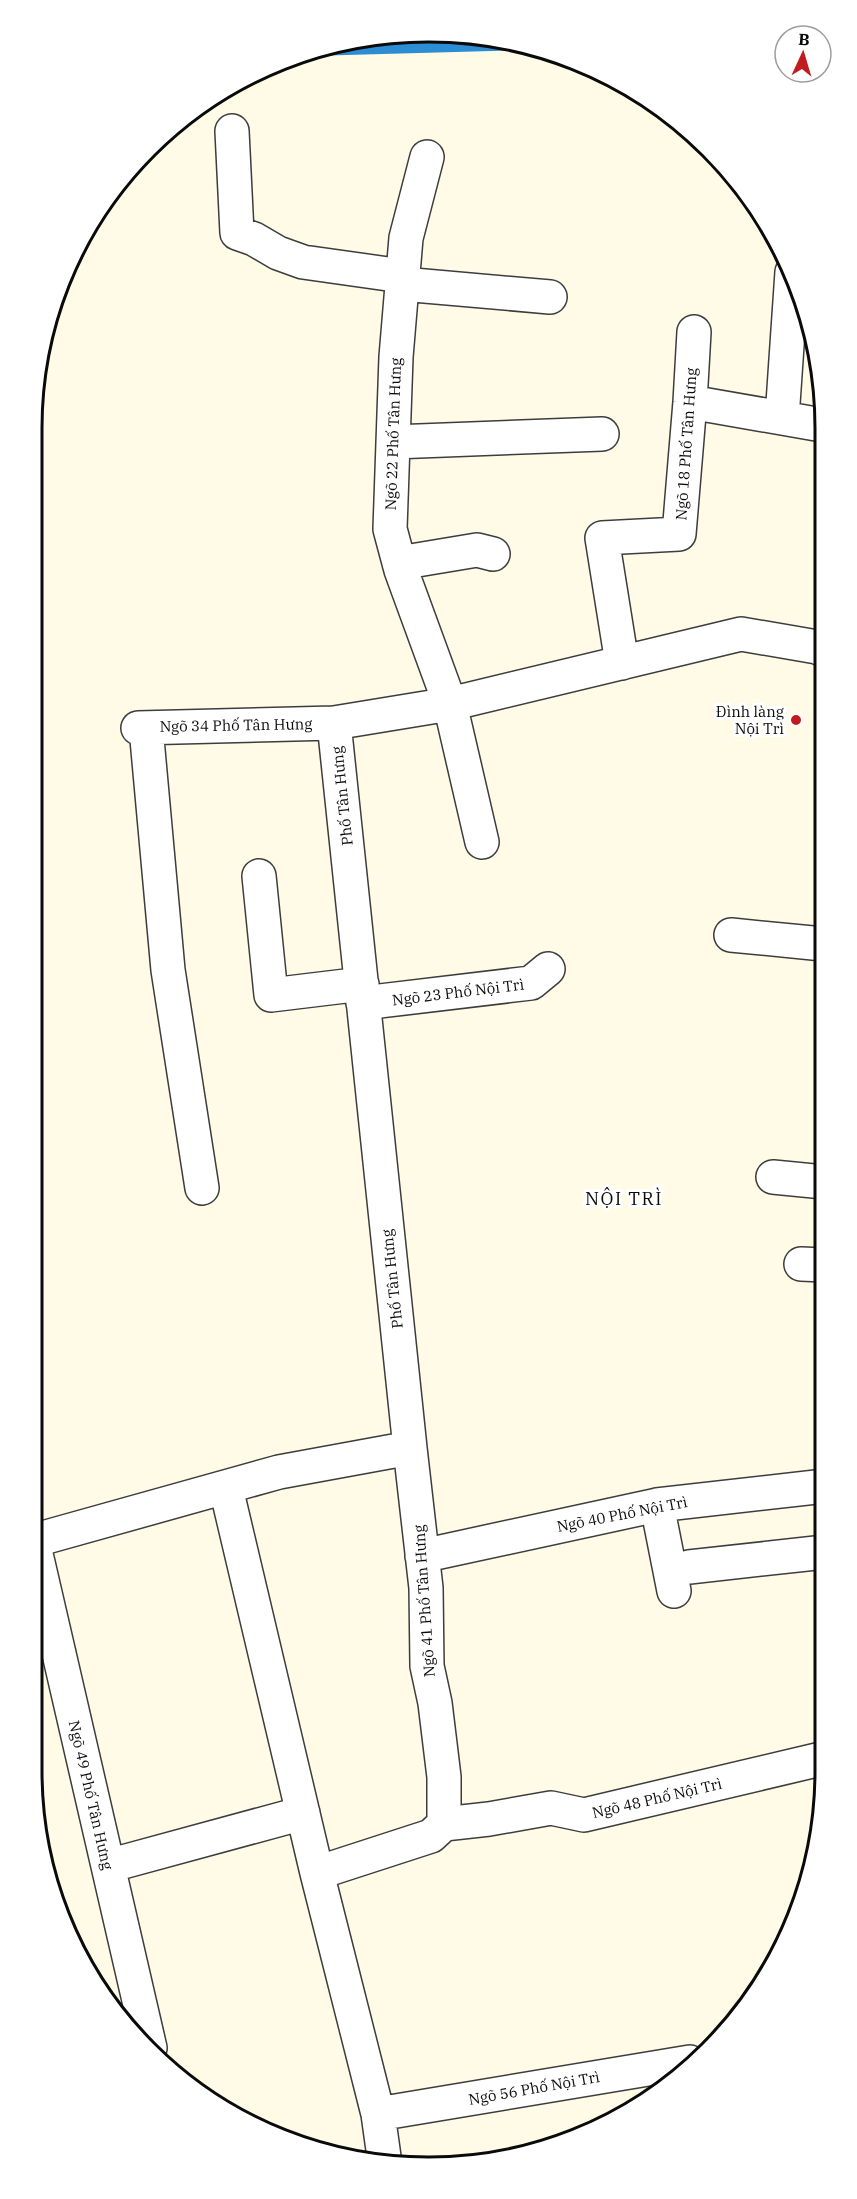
<svg xmlns="http://www.w3.org/2000/svg" width="857" height="2199" font-family="'IBM Plex Serif',serif">
<style>
.lines{fill:none;stroke-linecap:round;stroke-linejoin:round}
.stream{stroke:#2c8dd4;stroke-width:10}
.building{fill:#534b46}
.minor-casing{stroke:#3d3d3d;stroke-width:36}
.minor{stroke:#fff;stroke-width:33}
.poi-dot{fill:#c01c20;stroke:#fff;stroke-width:2}
.labels{text-anchor:middle;dominant-baseline:central;stroke-width:6;stroke-linejoin:round;paint-order:stroke}
.street-label{font-size:15px;fill:#0a0a0a;stroke:#fff}
.poi-label{font-size:15px;fill:#0a0a0a;stroke:#fff;text-anchor:end}
.quarter-label{font-size:18px;letter-spacing:1.5px;fill:#0a0a0a;stroke:#fff}
.rim{fill:none;stroke:#0a0a0a;stroke-width:3}
</style>
<rect width="100%" height="100%" fill="#fffbe7"/>
<g class="lines">
<path class="stream" d="M310,51L528,45"/>
</g>
<path class="building" d="M822,712H823V761L814,760Z"/>
<g class="lines">
<defs>
<path id="minor" d="M232,131L237,233L254,239L278,253L303,262L402,276
M427,157L406,238L396,357L390,529L401,570L450,704L482,842
M402,284L550,297
M690,402L822,425
M782,418L792,272
M393,442L602,434
M399,563L477,550L493,554
M622,663L602,538L679,534L690,402L694,332
M138,728L334,723L450,704L741,634L817,647L823,650
M146,728L168,970L202,1188
M259,876L271,995L362,984
M731,935L823,944
M363,1003L531,983L548,969
M773,1177L824,1182
M801,1264L824,1265
M410,1448L426,1588L427,1666L435,1703L444,1777V1824
M226,1488L317,1873L378,2114L385,2164
M657,1505L674,1591
M32,1541L279,1472L410,1448L334,723
M33,1541L150,2048
M422,1556L657,1505L825,1486
M689,1567L825,1552
M108,1866L303,1813
M317,1873L431,1836L444,1824L489,1819L551,1808L584,1815L825,1758
M378,2114L690,2062"/>
</defs>
<use href="#minor" class="minor-casing"/>
<use href="#minor" class="minor"/>
</g>
<circle class="poi-dot" cx="796" cy="720" r="6"/>
<g class="labels">
<g class="street-label">
<text transform="translate(393 434) rotate(-88)">Ngõ 22 Phố Tân Hưng</text>
<text transform="translate(686 444) rotate(-86)">Ngõ 18 Phố Tân Hưng</text>
<text transform="translate(236 725) rotate(-1)">Ngõ 34 Phố Tân Hưng</text>
<text transform="translate(342 796) rotate(-96)">Phố Tân Hưng</text>
<text transform="translate(458 992) rotate(-7)">Ngõ 23 Phố Nội Trì</text>
<text transform="translate(392 1279) rotate(-96)">Phố Tân Hưng</text>
<text transform="translate(622 1514) rotate(-11)">Ngõ 40 Phố Nội Trì</text>
<text transform="translate(424 1601) rotate(-94)">Ngõ 41 Phố Tân Hưng</text>
<text transform="translate(91 1795) rotate(77)">Ngõ 49 Phố Tân Hưng</text>
<text transform="translate(657 1798) rotate(-13)">Ngõ 48 Phố Nội Trì</text>
<text transform="translate(534 2088) rotate(-10)">Ngõ 56 Phố Nội Trì</text>
</g>
<g class="poi-label">
<text x="784" y="711">Đình làng<tspan x="784" dy="17">Nội Trì</tspan></text>
</g>
<g class="quarter-label">
<text x="624" y="1198">NỘI TRÌ</text>
</g>
</g>
<path d="M0 0H857V2199H0ZM428 42H429A386 386 0 0 1 815 428V1771A386 386 0 0 1 429 2157H428A386 386 0 0 1 42 1771V428A386 386 0 0 1 428 42Z" fill="#fff" fill-rule="evenodd"/>
<path class="rim" d="M428 42H429A386 386 0 0 1 815 428V1771A386 386 0 0 1 429 2157H428A386 386 0 0 1 42 1771V428A386 386 0 0 1 428 42Z"/>
<g transform="translate(803 54) rotate(4)"><circle r="28" fill="#ffffff" stroke="#9d9d9d" stroke-width="1.5"/>
<path d="M0-4.5L10 22L0 15L-10 22Z" fill="#c01c20"/>
<text y="-9" font-size="16" font-weight="bold" text-anchor="middle" fill="#0a0a0a">B</text>
</g>
</svg>
